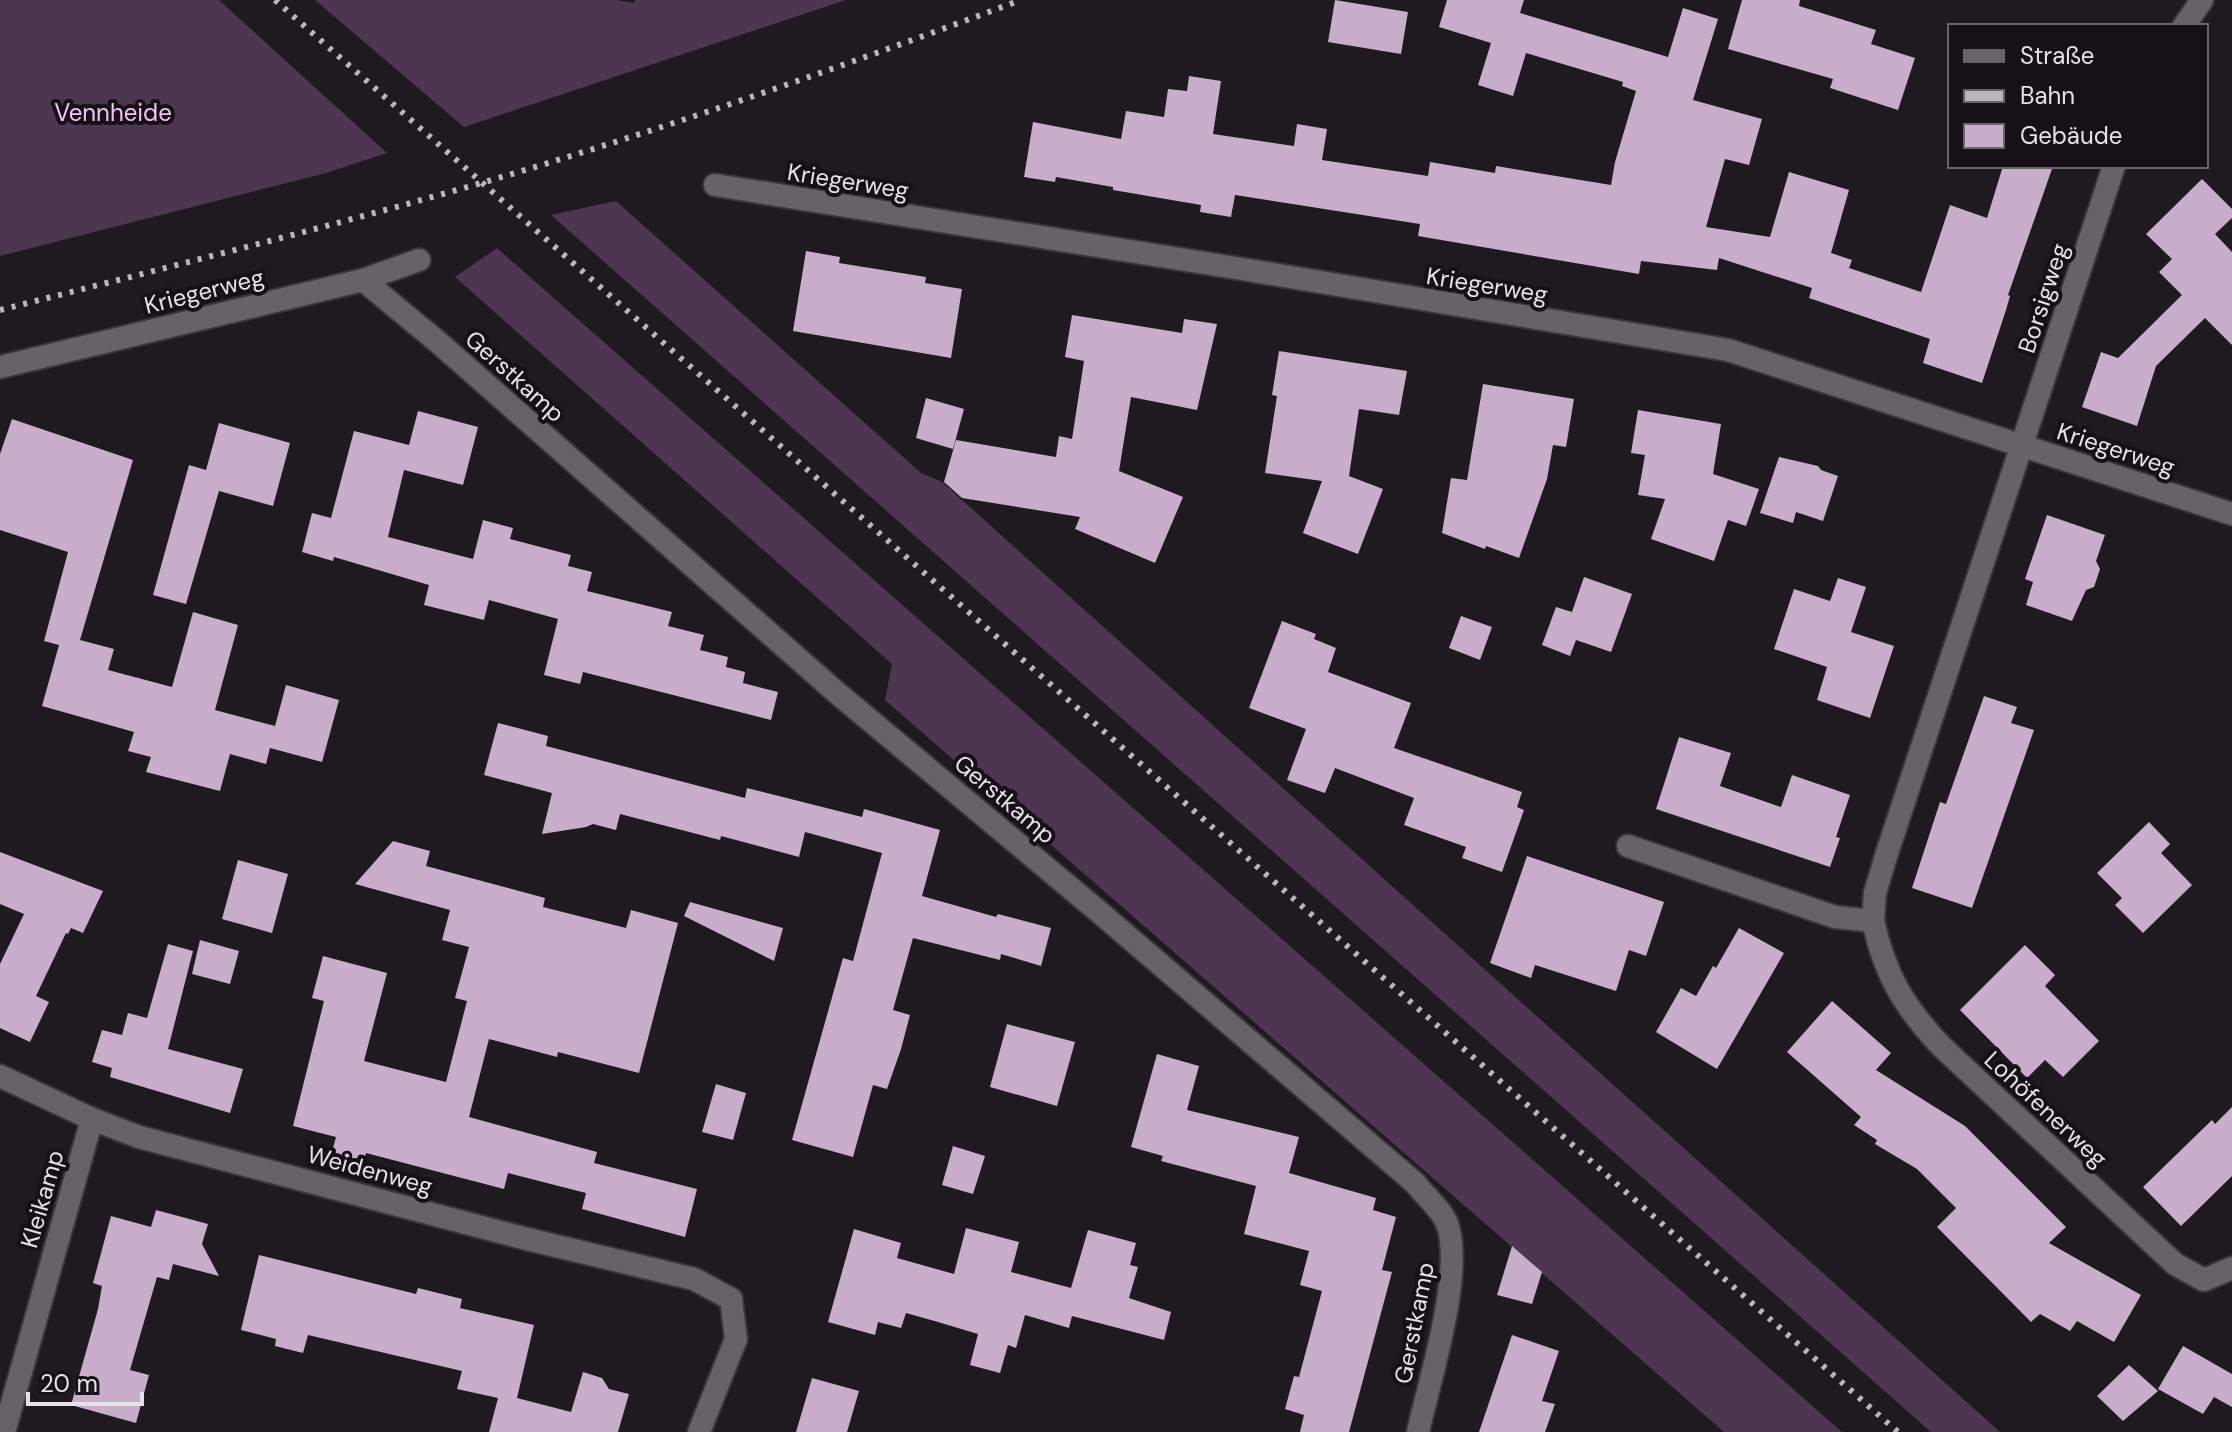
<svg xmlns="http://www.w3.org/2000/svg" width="2232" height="1432" font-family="'DM Sans',sans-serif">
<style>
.forest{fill:#4d3750}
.building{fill:#c9aecc}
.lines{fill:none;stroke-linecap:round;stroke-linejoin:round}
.minor-casing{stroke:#39363a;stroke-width:26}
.minor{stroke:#676168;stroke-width:22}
.rail{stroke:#bab7bb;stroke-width:6;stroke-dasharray:4 8;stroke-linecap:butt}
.labels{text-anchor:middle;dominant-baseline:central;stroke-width:8;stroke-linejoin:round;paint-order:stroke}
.park-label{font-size:24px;fill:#f0c4f5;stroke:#151116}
.street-label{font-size:24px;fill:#e5e2e6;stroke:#151116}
</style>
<rect width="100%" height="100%" fill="#1e1a1f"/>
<path class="forest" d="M0,0H219L387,153L326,173L0,256Z
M315,0H616L634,3L635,0H846L464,127Z
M616,201L921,473L942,482L2000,1432H1931L551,215Z
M497,248L1842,1432H1724L885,700L892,664L455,277Z"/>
<path class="building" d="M1335,0L1408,12L1401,54L1328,42Z
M1447,0H1524L1520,13L1668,57L1683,8L1718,19L1693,100L1762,119L1749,165L1725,159L1706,227L1770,237L1789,172L1849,190L1831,253L1852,260L1849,268L1921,292L1950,205L1987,218L2003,166H2053L2008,295L2010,296L2006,310L1982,383L1923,363L1930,339L1809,298L1812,288L1719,258L1717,270L1641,261L1639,274L1418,236L1420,224L1235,195L1231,217L1200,212L1201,205L1113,190V187L1056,177L1055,182L1024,177L1033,122L1121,139L1126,111L1164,117L1168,89L1187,91L1189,76L1221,81L1213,134L1294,146L1297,124L1327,129L1322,160L1428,176L1430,162L1495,173L1496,166L1611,185L1615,162L1636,91L1622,86L1623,82L1526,53L1513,96L1478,85L1491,43L1439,27Z
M1742,0H1800L1799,6L1876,30L1871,44L1915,58L1898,110L1830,88L1833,79L1728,49Z
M2202,179L2232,209V218L2215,234L2232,252V345L2205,318L2156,366L2137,426L2082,407L2101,352L2118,358L2182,295L2159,272L2172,259L2146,234Z
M806,251L840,257L839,263L926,277L925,283L962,289L951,358L793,331Z
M1072,315L1182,333L1184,319L1217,324L1197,410L1131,397L1119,471L1183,497L1155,563L1075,529L1080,517L962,498L944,482L956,440L1056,457L1059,436L1072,439L1084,361L1065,357Z
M1279,351L1407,371L1399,415L1359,409L1349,476L1383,489L1358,554L1303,533L1322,481L1265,473L1277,396L1272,395Z
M1483,384L1574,399L1566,447L1553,445L1547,479L1519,558L1486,546L1485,549L1442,533L1451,478L1467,480Z
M926,398L964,409L953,449L916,438Z
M1638,410L1721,424L1713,474L1759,489L1746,526L1728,520L1714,561L1651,539L1665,499L1638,495L1645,455L1631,453Z
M418,411L478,427L463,485L404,470L388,537L473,559L483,520L513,528L510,539L571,555L568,566L592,572L587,591L672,612L668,626L704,635L700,650L728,657L726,667L745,672L743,683L778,692L771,720L583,672L580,684L544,675L558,619L489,600L484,620L424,605L429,585L334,557L333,561L302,552L312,513L331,518L354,431L409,445Z
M12,419L133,460L80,640L114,649L108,670L172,687L193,612L238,625L215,710L275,726L286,685L339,700L322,762L270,748L266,764L230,754L220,791L146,772L151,757L128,751L134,732L42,706L59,645L44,641L68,552L0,530V454Z
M219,423L290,443L273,506L219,491L186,604L153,595L189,465L206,470Z
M1779,457L1818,466L1821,470L1838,476L1823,521L1796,512L1793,523L1760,513Z
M2047,515L2105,535L2096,561L2100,569L2094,587L2086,590L2072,621L2026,605L2033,582L2025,579Z
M1584,577L1632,594L1611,652L1576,640L1570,656L1542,645L1556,607L1572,612Z
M1838,578L1866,587L1851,632L1894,646L1870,718L1817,700L1827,667L1774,649L1794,589L1830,601Z
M1461,616L1492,627L1480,660L1449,648Z
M1282,621L1316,634L1314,639L1336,648L1328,672L1411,703L1394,748L1522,792L1517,807L1524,810L1502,872L1462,858L1466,847L1404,825L1414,798L1335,768L1325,793L1287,780L1306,729L1249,708Z
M1984,696L2017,707L2011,723L2034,730L1972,908L1912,888L1940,802L1946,804Z
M498,723L548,736L546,746L745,798L747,788L862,817L864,809L940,830L922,896L996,917L998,914L1051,928L1041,966L1001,954L1000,960L913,938L893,1010L910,1015L901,1049L887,1089L873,1085L853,1157L792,1140L843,958L853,961L882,853L805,832L799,857L721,836L720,840L620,814L616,830L593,824L586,827L542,834L552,793L484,775Z
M1679,737L1731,753L1720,786L1781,807L1792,775L1850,795L1836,837L1840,838L1830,867L1656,809Z
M2149,822L2170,844L2161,853L2192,885L2143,933L2115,905L2122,898L2097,873Z
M393,841L430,851L426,866L545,898L543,907L626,928L631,910L678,923L639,1073L558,1052L557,1057L489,1039L469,1117L597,1152L594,1163L697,1189L685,1237L582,1209L586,1193L508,1173L504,1189L366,1153L363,1167L330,1159L336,1137L293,1126L324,1001L312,998L323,956L387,973L364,1061L446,1082L467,1001L455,998L469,947L442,940L450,910L355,884Z
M0,852L103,891L83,933L71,928L68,934L66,933L36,996L49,1002L30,1042L0,1028V964L24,914L0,904Z
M1527,856L1664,902L1646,956L1629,950L1616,991L1535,965L1531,978L1490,963Z
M238,860L288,874L272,933L222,919Z
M690,902L783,928L774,961L684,916Z
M1739,928L1784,953L1717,1069L1656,1032L1681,988L1696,996L1713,966L1716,968Z
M200,940L239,951L230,984L192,974Z
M168,944L193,951L168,1049L243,1069L230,1113L110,1077L112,1068L92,1062L102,1030L122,1035L128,1013L147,1018Z
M2025,945L2055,975L2045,986L2099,1041L2063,1077L2045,1060L2027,1078L1960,1010Z
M1832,1001L1891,1053L1876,1070L1965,1126L2066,1227L2049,1243L2141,1295L2114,1342L2077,1321L2070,1331L2040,1314L2031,1322L1937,1227L1956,1208L1917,1169L1875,1144L1877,1140L1854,1125L1861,1117L1787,1052Z
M1007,1024L1075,1042L1057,1106L990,1087Z
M1157,1054L1199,1066L1187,1110L1299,1137L1289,1173L1376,1198L1373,1210L1396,1217L1382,1270L1392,1272L1349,1432H1300L1304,1415L1285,1409L1294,1376L1299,1377L1322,1291L1300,1285L1309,1251L1244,1234L1256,1186L1161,1161L1163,1156L1131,1147Z
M716,1084L746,1093L733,1140L702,1132Z
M2232,1107V1176L2181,1226L2143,1187L2212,1120L2215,1124Z
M953,1146L985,1156L973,1194L942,1185Z
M156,1210L208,1224L202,1244L219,1276L173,1264L169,1280L157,1277L130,1370L149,1375L136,1423L71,1405L98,1309L102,1286L93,1283L111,1216L151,1227Z
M966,1228L1019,1242L1011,1272L1071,1288L1088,1230L1136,1243L1130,1265L1138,1267L1129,1298L1171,1312L1164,1340L1072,1316L1069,1328L1025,1315L1016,1348L1008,1345L1000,1373L970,1365L978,1334L938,1322L906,1313L901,1328L878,1322L875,1335L828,1322L854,1229L901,1243L897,1258L954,1274Z
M1512,1246L1542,1272L1532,1304L1497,1295Z
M259,1255L416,1294L418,1288L462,1299L460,1308L534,1325L517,1398L571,1412L583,1372L602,1378L609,1389L629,1394L618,1432H489L498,1398L457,1389L462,1371L308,1335L303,1353L275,1346L276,1339L241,1330Z
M1512,1335L1559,1351L1542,1401L1555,1404L1545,1432H1479Z
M2183,1346L2232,1374V1407L2214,1397L2203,1414L2158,1389Z
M2129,1365L2158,1391L2123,1421L2097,1396Z
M812,1378L859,1391L847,1432H796Z"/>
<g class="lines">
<defs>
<path id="minor" d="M2184,26L2202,0
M715,185L1242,269L1728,350L2232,514
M363,280L438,342L836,692L1098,911L1415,1183C1424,1195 1440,1208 1446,1221C1466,1266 1429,1382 1418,1432
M0,367L363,280L419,260
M1628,846L1835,917L1873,921C1885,975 1904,1007 1942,1047L2175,1264L2204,1280L2232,1268
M1873,921L1875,893L1886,856L2114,166
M0,1076L92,1119L139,1137L527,1239L694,1279L731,1299L736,1339L699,1432
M4,1432L92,1119"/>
</defs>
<use href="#minor" class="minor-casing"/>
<use href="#minor" class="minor"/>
<path class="rail" d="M275,0L1898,1432
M0,310C150,272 301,234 450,192C643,137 833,70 1021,0"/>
</g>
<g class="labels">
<g class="park-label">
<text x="113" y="112">Vennheide</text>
</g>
<g class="street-label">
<text transform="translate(848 181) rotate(9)">Kriegerweg</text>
<text transform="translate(1487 285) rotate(9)">Kriegerweg</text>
<text transform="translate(204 291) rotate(-14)">Kriegerweg</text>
<text transform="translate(2043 298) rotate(-72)">Borsigweg</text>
<text transform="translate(515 376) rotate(42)">Gerstkamp</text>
<text transform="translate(2116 449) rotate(18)">Kriegerweg</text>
<text transform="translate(1005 799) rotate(40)">Gerstkamp</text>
<text transform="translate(2046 1109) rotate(43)">Lohöfenerweg</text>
<text transform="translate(370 1170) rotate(15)">Weidenweg</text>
<text transform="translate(42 1199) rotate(-74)">Kleikamp</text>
<text transform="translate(1414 1323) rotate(-79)">Gerstkamp</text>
</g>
</g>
<rect x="1948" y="24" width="260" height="144" fill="#151116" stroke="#686569" stroke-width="2"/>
<rect x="1964" y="50" width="40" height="12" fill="#676168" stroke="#686569" stroke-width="2"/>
<text x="2020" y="64" font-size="24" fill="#e5e2e6">Straße</text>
<rect x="1964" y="90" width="40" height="12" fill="#bab7bb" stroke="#686569" stroke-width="2"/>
<text x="2020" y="104" font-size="24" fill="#e5e2e6">Bahn</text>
<rect x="1964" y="124" width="40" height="24" fill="#c9aecc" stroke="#686569" stroke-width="2"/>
<text x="2020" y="144" font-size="24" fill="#e5e2e6">Gebäude</text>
<path d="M28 1392v12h114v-12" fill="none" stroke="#e5e2e6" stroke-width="4"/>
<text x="40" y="1392" font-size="24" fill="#e5e2e6" stroke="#151116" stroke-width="6" paint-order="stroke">20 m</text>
</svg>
